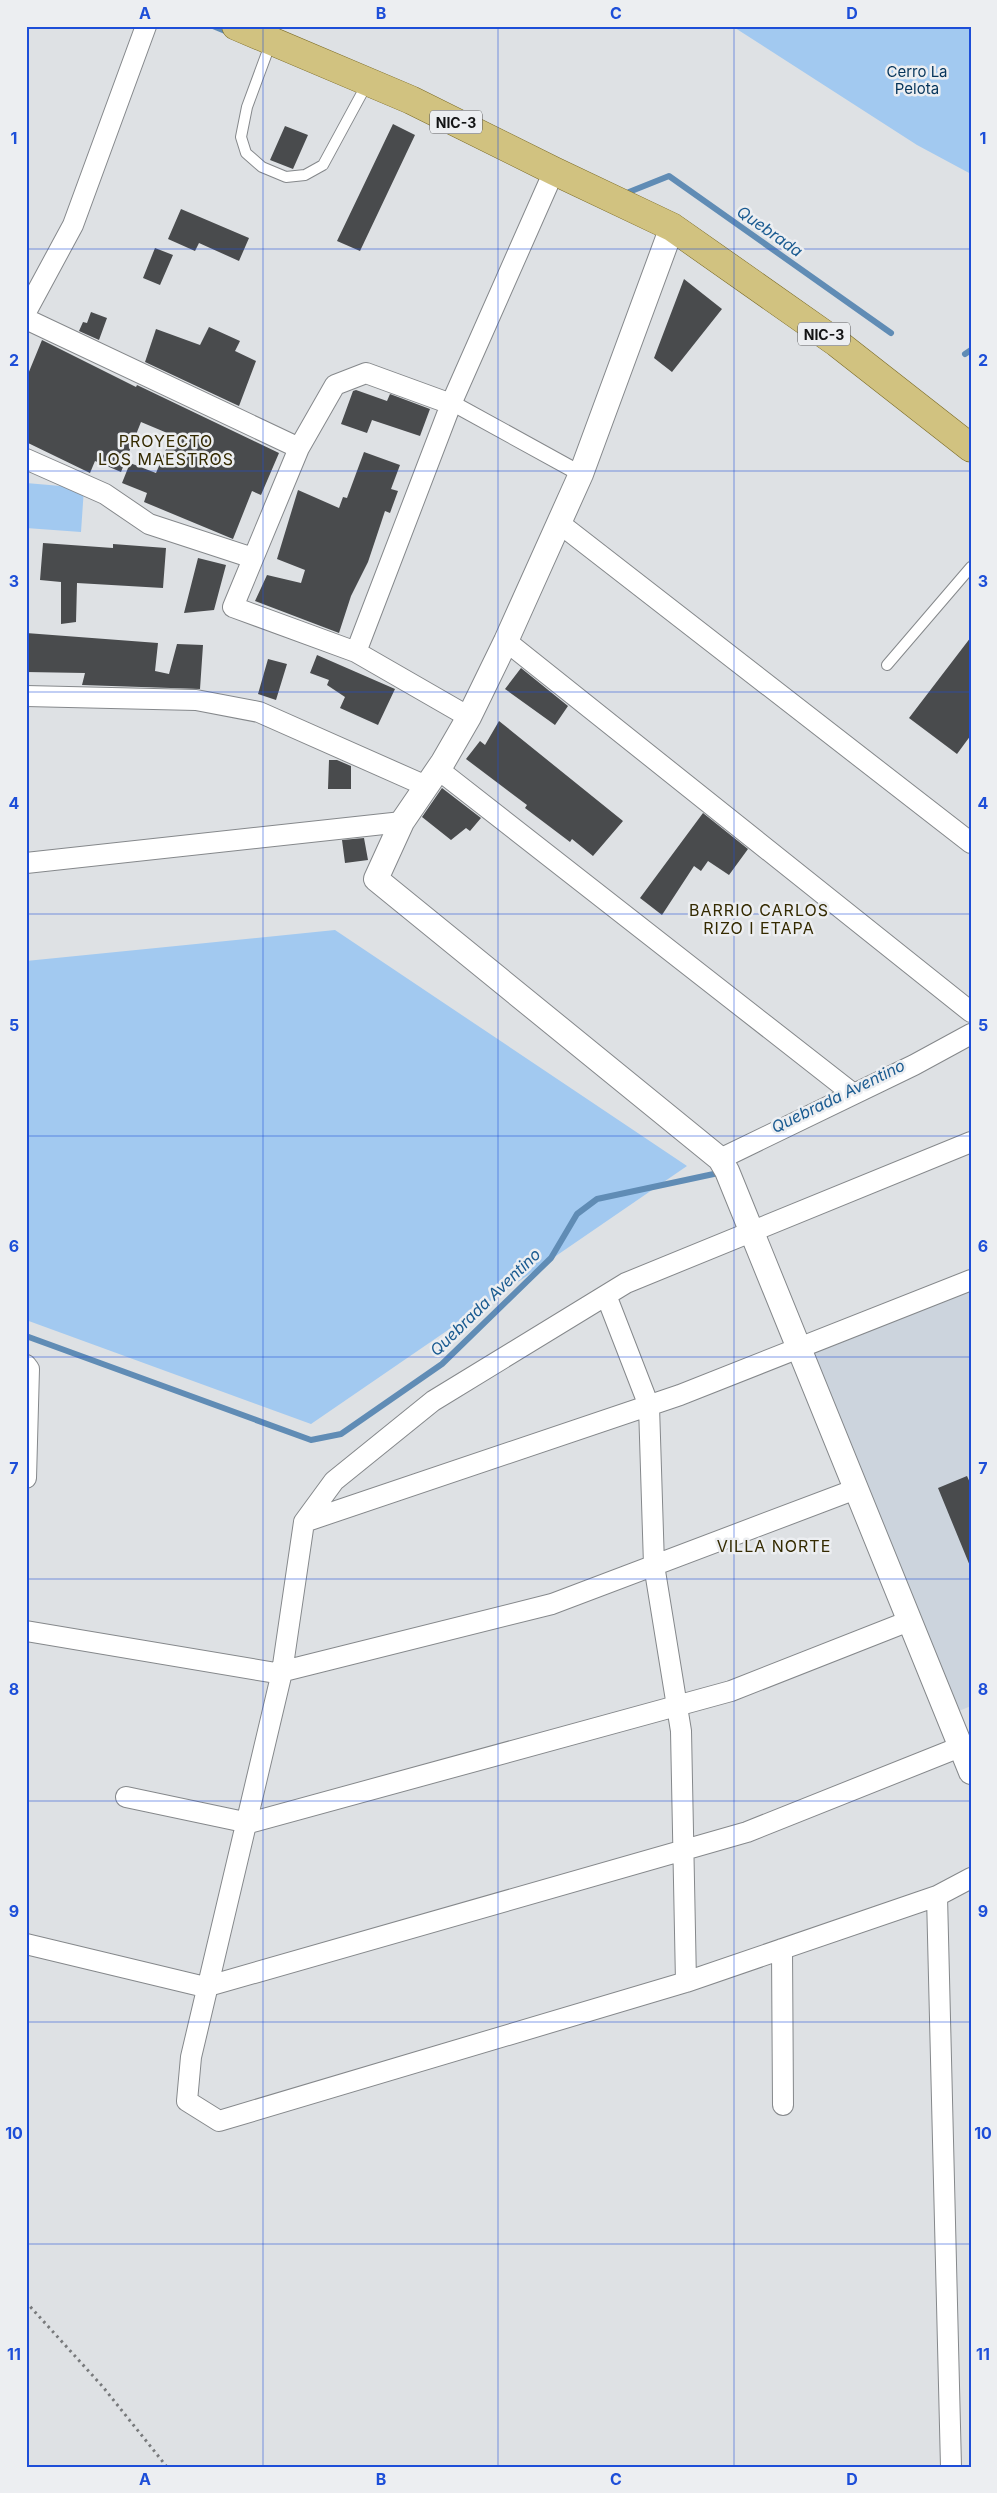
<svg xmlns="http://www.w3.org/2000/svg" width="997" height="2493" font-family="Inter,sans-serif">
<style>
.built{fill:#ccd4dd}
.green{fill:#a2c9f0}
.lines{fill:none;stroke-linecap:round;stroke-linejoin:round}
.stream{stroke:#608cb5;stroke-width:6}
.building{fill:#494b4d}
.service-casing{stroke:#85888b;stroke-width:12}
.pedestrian-casing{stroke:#85888b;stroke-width:17}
.minor-casing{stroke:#85888b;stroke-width:22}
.tertiary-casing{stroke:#85888b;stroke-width:26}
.primary-casing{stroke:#7a6a24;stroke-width:29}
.path{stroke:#787a7c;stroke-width:3;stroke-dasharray:2.5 4;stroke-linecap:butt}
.service{stroke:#fff;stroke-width:10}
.pedestrian{stroke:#fff;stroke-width:15}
.minor{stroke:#fff;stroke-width:20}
.tertiary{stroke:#fff;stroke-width:24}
.primary{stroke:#d1c280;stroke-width:28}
.grid{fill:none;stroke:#1d4ed8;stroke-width:1;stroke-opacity:0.55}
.labels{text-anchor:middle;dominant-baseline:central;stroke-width:5;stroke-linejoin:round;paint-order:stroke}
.shield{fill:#eceef1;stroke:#545557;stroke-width:1}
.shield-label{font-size:14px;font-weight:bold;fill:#131415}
.park-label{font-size:15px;fill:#06355b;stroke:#eceef1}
.water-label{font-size:16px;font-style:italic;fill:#1a5b91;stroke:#eceef1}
.neighbourhood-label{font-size:16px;letter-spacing:1px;fill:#342a00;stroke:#eceef1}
.neatline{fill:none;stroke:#1d4ed8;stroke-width:2}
.grid-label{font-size:16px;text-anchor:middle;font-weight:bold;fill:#1d4ed8}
</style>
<rect width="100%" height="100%" fill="#dee1e4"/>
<path class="built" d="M971,1291V1706L959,1711L810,1353Z"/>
<path class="green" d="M732,26H971V174L917,145Z
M26,483L84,488L81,532L26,528Z
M335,930L687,1166L311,1424L26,1320V961Z"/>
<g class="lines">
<path class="stream" d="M213,26L230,33
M629,192L669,176L891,333
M965,354L971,350
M26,1336L311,1440L341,1434L442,1364L551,1258L577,1214L597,1199L723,1172"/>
</g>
<path class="building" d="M393,124L415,135L360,251L337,241Z
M285,126L308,135L293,169L270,160Z
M181,209L249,238L239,261L199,243L195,251L168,239Z
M155,248L173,255L160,285L143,278Z
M684,279L722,309L672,372L654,358Z
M91,312L107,318L99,340L79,331L83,322L87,323Z
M209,327L240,341L235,351L256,361L239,406L145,362L156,329L200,345Z
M42,340L136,387L137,385L279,453L261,495L252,491L233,539L144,502L147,493L122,483L130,463L156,473L172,435L141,422L121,472L95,461L90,473L26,442V379Z
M356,390L387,401L390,394L430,409L420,436L372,420L367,433L341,424L353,391Z
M364,452L400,465L391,489L398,491L390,513L385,511L368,562L351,596L339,633L255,601L267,575L301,583L305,570L277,559L298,490L339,508L343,497L347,498Z
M43,543L113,548V544L166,548L163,588L77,583L76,622L61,624V582L40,580Z
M198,558L226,565L214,610L184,613Z
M26,633L158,643L155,671L169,674L177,644L203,645L200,689L82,685L85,673L26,672Z
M971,637V735L957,754L909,718Z
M317,655L395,689L378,725L340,708L345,697L327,685L329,680L310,673Z
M268,659L287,664L276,700L258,694Z
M521,668L568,706L555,725L505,689Z
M499,721L623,821L593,856L572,839L570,842L525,808L527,805L466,759L480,741L485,745Z
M329,760H337L351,766V789H328Z
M442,788L481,818L470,831L466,828L451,840L422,817Z
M703,813L748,849L729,875L708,861L701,871L694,866L662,915L640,898Z
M364,838L368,860L345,863L342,840Z
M967,1476L971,1485L970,1566L938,1488Z"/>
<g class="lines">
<defs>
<path id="service" d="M271,42L247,107L241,137L246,153L262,167L286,177L305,175L323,165L368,82
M887,665L971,567"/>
<path id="pedestrian" d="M452,403L581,474"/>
<path id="minor" d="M26,312L73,225L146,26
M26,319L299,448
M451,404L366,373L335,385L299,448L233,607L356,652L469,717
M26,459L105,494L149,524L253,558
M559,523L971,843
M506,641L971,1012
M356,652L451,404L554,171
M26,696L196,700L259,712L426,786
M439,770L852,1093
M26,863L402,822
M971,1142L626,1283L433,1401L334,1481L304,1522L282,1672L191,2057L187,2101L219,2121L686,1982L937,1896L971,1878
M720,1159L914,1065L971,1034
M606,1295L649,1406L654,1565L681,1731L686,1982
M26,1365L29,1369L26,1478
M304,1522L680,1395L971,1280
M26,1631L276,1673L552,1604L856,1489
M126,1797L249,1823L731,1691L909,1621
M937,1896L951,2467
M26,1944L205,1987L747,1832L960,1747
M782,1949L783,2105"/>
<path id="tertiary" d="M672,227L581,474L506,641L469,717L443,762L402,822L376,879L720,1159L727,1171L971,1772"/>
<path id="primary" d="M236,26L411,100L554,171L672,227L837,343L971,448"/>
</defs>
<use href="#service" class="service-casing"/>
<use href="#pedestrian" class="pedestrian-casing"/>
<use href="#minor" class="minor-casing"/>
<use href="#tertiary" class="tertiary-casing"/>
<use href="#primary" class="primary-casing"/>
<path class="path" d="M26,2302L103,2387L167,2467"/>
<use href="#service" class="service"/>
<use href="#pedestrian" class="pedestrian"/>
<use href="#minor" class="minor"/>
<use href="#tertiary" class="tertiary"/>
<use href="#primary" class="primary"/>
</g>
<path class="grid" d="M263,26V2467M498,26V2467M734,26V2467M26,249H971M26,471H971M26,692H971M26,914H971M26,1136H971M26,1357H971M26,1579H971M26,1801H971M26,2022H971M26,2244H971"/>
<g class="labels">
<g class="shield">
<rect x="430" y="110.5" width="52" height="23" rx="4"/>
<rect x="798" y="322.5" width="52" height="23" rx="4"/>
</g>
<g class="shield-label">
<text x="456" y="122">NIC-3</text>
<text x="824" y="334">NIC-3</text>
</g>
<g class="park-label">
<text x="917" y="71">Cerro La<tspan x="917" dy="17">Pelota</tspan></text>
</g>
<g class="water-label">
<text transform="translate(770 231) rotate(35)">Quebrada</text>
<text transform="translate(838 1096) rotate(-26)">Quebrada Aventino</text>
<text transform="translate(485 1302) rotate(-44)">Quebrada Aventino</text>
</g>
<g class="neighbourhood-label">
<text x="166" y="441">PROYECTO<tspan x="166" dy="18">LOS MAESTROS</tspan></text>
<text x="759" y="910">BARRIO CARLOS<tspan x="759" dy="18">RIZO I ETAPA</tspan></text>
<text x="774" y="1546">VILLA NORTE</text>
</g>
</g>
<rect width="997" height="2493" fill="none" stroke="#eceef1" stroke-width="55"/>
<rect x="28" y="28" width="942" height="2438" class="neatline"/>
<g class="grid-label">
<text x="145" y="19">A</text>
<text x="381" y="19">B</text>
<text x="616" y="19">C</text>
<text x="852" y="19">D</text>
<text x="14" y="144">1</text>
<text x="983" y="144">1</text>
<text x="14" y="366">2</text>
<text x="983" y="366">2</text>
<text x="14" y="587">3</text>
<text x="983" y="587">3</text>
<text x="14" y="809">4</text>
<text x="983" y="809">4</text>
<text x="14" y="1031">5</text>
<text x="983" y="1031">5</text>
<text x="14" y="1252">6</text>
<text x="983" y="1252">6</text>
<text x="14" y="1474">7</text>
<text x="983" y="1474">7</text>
<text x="14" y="1695">8</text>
<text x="983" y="1695">8</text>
<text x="14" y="1917">9</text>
<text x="983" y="1917">9</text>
<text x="14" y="2139">10</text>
<text x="983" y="2139">10</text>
<text x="14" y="2360">11</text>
<text x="983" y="2360">11</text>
<text x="145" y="2485">A</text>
<text x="381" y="2485">B</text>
<text x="616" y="2485">C</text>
<text x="852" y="2485">D</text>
</g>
</svg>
